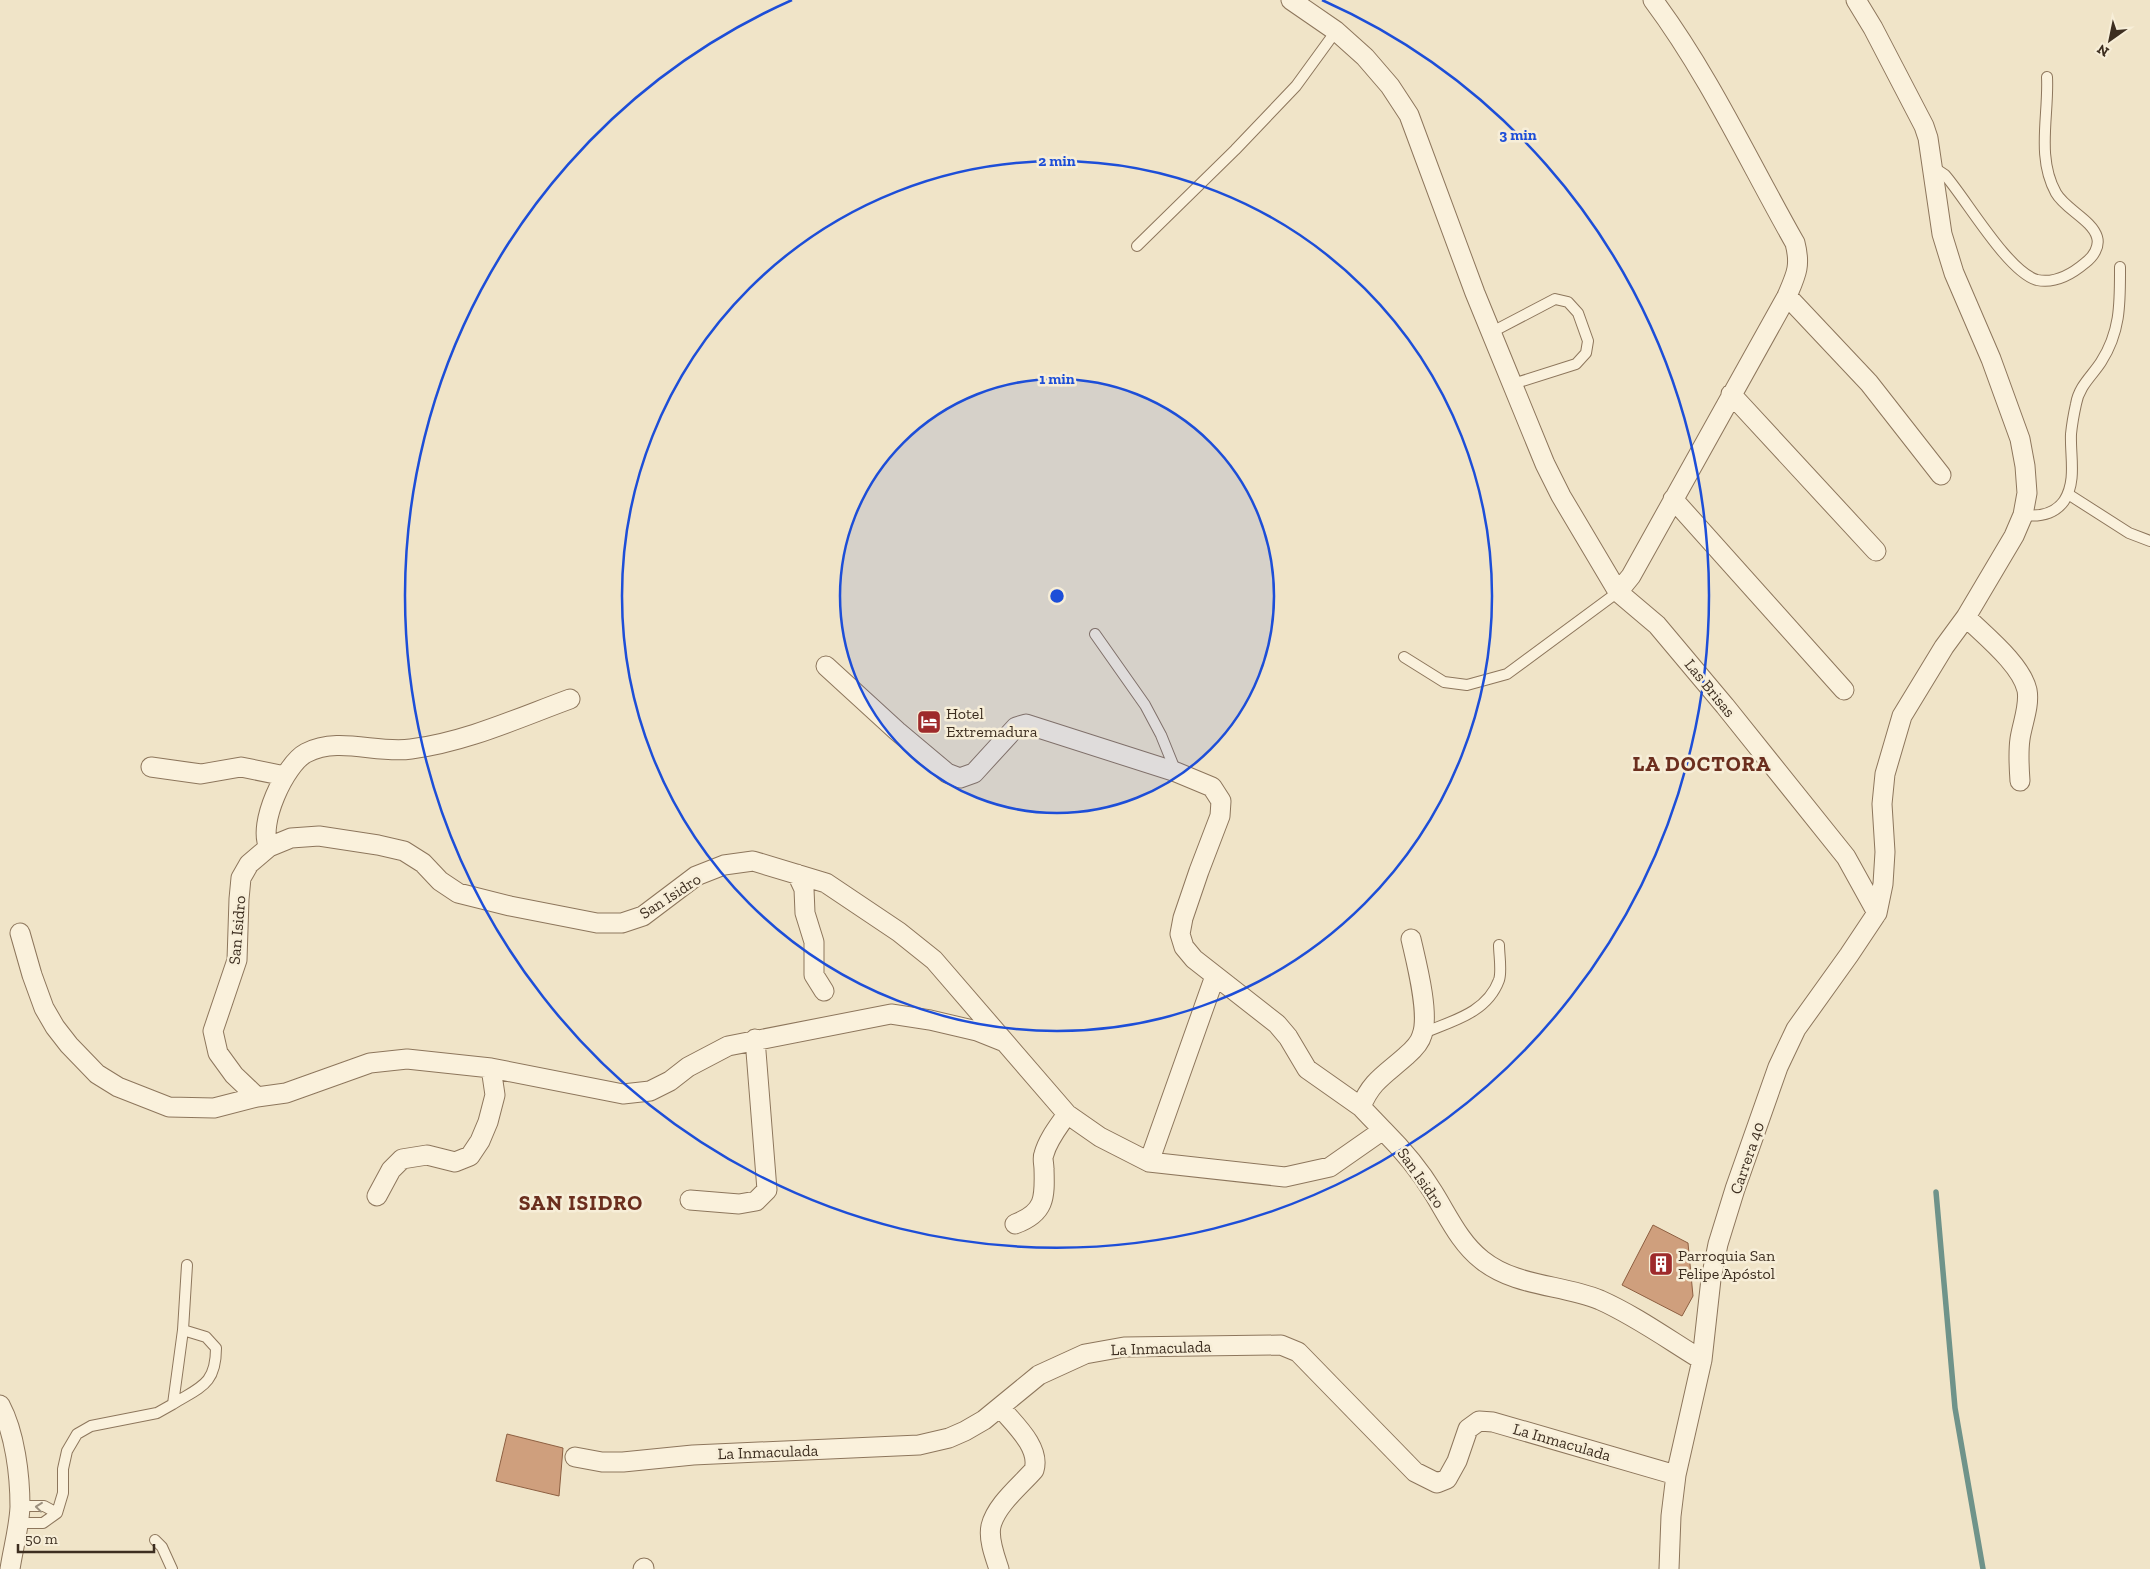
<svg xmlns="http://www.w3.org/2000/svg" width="2150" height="1569" font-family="'Zilla Slab',serif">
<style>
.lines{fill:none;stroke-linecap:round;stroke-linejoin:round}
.stream{stroke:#6f938a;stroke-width:5.5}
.building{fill:#cf9f7d;stroke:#8d5f41}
.service-casing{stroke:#8d765c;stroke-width:12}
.minor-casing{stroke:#8d765c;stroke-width:21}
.service{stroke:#faf1dc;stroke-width:10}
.minor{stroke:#faf1dc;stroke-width:19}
.oneway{stroke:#9c907e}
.ring{fill:none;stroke:#1d4ed8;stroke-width:2.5}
.labels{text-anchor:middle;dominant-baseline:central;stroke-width:5;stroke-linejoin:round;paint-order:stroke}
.street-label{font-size:16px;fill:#3d2e20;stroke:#f7eed8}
.poi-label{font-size:16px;fill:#3d2e20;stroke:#f7eed8;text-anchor:start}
.district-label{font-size:21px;font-weight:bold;letter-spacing:1px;fill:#6b2e1e;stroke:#f7eed8}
.centre{fill:#1d4ed8;stroke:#f7eed8;stroke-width:2.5}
.ring-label{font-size:15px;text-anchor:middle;font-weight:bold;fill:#1d4ed8;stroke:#f7eed8;stroke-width:5;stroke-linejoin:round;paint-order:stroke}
</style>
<rect width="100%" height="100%" fill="#f0e4c8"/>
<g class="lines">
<path class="stream" d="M1936,1192L1955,1408L1983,1569"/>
</g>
<path class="building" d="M1653,1225L1688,1243L1693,1296L1682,1316L1622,1285Z
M507,1434L563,1448L559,1496L496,1481Z"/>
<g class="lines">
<defs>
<path id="service" d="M1932,171L1936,169L1945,175C1966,199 2008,272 2037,280C2056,284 2072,274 2085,263C2093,257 2100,247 2097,237C2092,220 2065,209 2056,193C2036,157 2049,115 2047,77
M1137,246L1235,150L1296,86L1336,31
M1492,332L1555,299L1568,302L1578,313L1588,341L1586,353L1576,364L1513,384
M2068,494L2129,533L2150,541
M2023,515C2039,517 2054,515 2064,501C2077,481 2070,456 2071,434C2072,424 2074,413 2076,404C2079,386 2092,376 2101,362C2121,331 2120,302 2120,267
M1095,634L1145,705L1161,735L1176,772
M1404,657L1444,682L1467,685L1507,674L1618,592
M1423,1033C1452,1021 1487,1013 1499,980C1502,971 1499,955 1499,945
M173,1404C200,1387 216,1385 216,1348L206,1337L183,1330
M20,1506H44L57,1513
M18,1523H43L57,1513L63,1493V1469L67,1451L77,1434L91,1426L157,1413L173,1404L183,1330L187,1265
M155,1540L162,1547L172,1569"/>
<path id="minor" d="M1291,0L1336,31L1365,57L1390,86L1409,115L1475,293L1545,464L1561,496L1618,592L1657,625L1725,706L1846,857L1877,913
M1787,296L1869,383L1941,475
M1731,394L1876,551
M1673,499L1844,690
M1618,592L1631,576L1787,296C1796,275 1801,266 1795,243C1749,162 1709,75 1653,0
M1966,617C1984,635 2021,664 2027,690C2030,706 2022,724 2020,739C2018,753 2019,767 2020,781
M826,666L897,731L947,773L960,778L974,773L1016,727L1026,724L1176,772L1212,787L1221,801L1220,816L1199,871L1183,918L1180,934L1184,947L1194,959L1277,1024L1288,1037L1307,1069L1361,1107L1383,1130
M151,767L201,774L241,767L285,776
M269,847C257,825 285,764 306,753C339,736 376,754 411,749C466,742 518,718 570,699
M797,874L804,889L805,913L814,942V975L824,991
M20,933L32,975L44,1008L55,1027L69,1045L97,1074L118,1087L169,1107L214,1108L257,1097L286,1093L370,1063L407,1059L491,1068L623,1094L650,1091L670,1081L688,1067L728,1046L891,1014L930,1020L977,1031L1002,1041
M257,1097L234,1075L218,1053L213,1031L237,960L239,899L241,878L249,864L269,847L291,838L319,836L378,845L404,851L423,863L440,881L458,893L510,906L597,923H622L643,916L696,876L724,865L753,861L826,883L899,932L934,960L1067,1114L1100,1137L1149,1162L1285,1177L1330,1167L1383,1130C1402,1149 1419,1169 1433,1192C1448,1216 1460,1243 1482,1260C1516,1287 1561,1284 1600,1300C1636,1316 1669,1340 1702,1360
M1361,1107C1371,1081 1386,1074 1406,1056C1413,1050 1420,1043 1422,1035C1430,1014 1416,961 1411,939
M1149,1162L1215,976
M377,1196L391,1170L402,1159L427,1155L455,1162L470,1156L480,1141L488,1122L495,1095L491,1068
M690,1200L739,1204L756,1201L767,1190L755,1039
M1015,1224C1045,1213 1045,1198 1044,1169C1044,1164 1042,1158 1044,1154C1048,1139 1059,1126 1067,1114
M0,1405C15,1433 20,1475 20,1507C19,1528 13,1549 10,1569
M575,1457L602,1462H623L693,1455L919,1445L949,1438L965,1431L984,1420L1039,1375L1085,1354L1124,1347L1281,1345L1298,1352L1415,1472L1437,1483L1447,1479L1457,1461L1468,1429L1479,1421L1493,1422L1676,1475
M643,1569L644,1568
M999,1569C995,1557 988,1539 991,1526C996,1505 1020,1486 1034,1470C1041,1447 1013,1423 1000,1407
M1669,1569L1671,1516L1676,1475L1702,1360L1711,1279L1718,1244L1735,1189L1778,1067L1796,1029L1849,955L1877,913L1883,884L1885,852L1882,804L1885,774L1902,716L1944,647L1966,617L2014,536L2023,515L2027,493L2025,466L2020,439L1991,359L1954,273L1942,234L1928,138L1924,126L1873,28L1856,0"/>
</defs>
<use href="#service" class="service-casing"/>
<use href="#minor" class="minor-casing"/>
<use href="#service" class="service"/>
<use href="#minor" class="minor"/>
</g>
<defs><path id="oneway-chevron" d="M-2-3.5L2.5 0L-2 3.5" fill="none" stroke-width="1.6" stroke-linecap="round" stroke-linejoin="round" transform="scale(1.25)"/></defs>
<use class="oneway" href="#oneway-chevron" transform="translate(39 1507) rotate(-174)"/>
<circle cx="1057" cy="596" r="217" fill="#1d4ed8" fill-opacity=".12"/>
<g class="ring">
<circle cx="1057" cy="596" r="217"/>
<circle cx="1057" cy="596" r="435"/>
<path d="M1322 0A652 652 0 1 1 792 0"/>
</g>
<defs>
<symbol id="hotel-square" viewBox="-11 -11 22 22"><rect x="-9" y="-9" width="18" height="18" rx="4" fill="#9e2a2b" stroke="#f7eed8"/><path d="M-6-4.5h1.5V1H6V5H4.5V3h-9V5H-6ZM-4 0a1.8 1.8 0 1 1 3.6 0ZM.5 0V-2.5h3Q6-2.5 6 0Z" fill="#fff"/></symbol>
<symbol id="building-square" viewBox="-11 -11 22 22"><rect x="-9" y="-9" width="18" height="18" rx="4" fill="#9e2a2b" stroke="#f7eed8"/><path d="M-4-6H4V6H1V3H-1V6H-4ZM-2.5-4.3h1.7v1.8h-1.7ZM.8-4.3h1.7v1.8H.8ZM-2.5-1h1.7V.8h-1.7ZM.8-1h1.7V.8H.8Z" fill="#fff"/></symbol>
</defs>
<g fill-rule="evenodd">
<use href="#hotel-square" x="915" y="708" width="28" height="28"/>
<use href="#building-square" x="1647" y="1250" width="28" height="28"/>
</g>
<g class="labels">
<g class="street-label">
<text transform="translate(1710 688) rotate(51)">Las Brisas</text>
<text transform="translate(670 896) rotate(-33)">San Isidro</text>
<text transform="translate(237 930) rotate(-85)">San Isidro</text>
<text transform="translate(1747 1158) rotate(-71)">Carrera 40</text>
<text transform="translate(1421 1178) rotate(55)">San Isidro</text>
<text transform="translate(1161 1348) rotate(-2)">La Inmaculada</text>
<text transform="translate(1562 1442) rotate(16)">La Inmaculada</text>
<text transform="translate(768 1452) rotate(-2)">La Inmaculada</text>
</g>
<g class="poi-label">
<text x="946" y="713">Hotel<tspan x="946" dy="18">Extremadura</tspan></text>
<text x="1678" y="1255">Parroquia San<tspan x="1678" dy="18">Felipe Apóstol</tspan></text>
</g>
<g class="district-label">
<text x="1702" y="763">LA DOCTORA</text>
<text x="581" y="1202">SAN ISIDRO</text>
</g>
</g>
<circle cx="1057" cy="596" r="8" class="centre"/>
<g class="ring-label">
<text x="1518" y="140">3 min</text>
<text x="1057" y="166">2 min</text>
<text x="1057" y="384">1 min</text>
</g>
<g transform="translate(2110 40) rotate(213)" stroke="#f7eed8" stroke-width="4" paint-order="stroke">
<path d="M0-4L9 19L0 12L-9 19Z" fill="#3d2e20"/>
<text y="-8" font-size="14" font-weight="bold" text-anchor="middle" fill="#3d2e20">N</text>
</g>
<path d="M18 1544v8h136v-8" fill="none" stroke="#3d2e20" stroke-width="2.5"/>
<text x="25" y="1544" font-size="15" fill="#3d2e20" stroke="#f7eed8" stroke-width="4" paint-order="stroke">50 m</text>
</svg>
